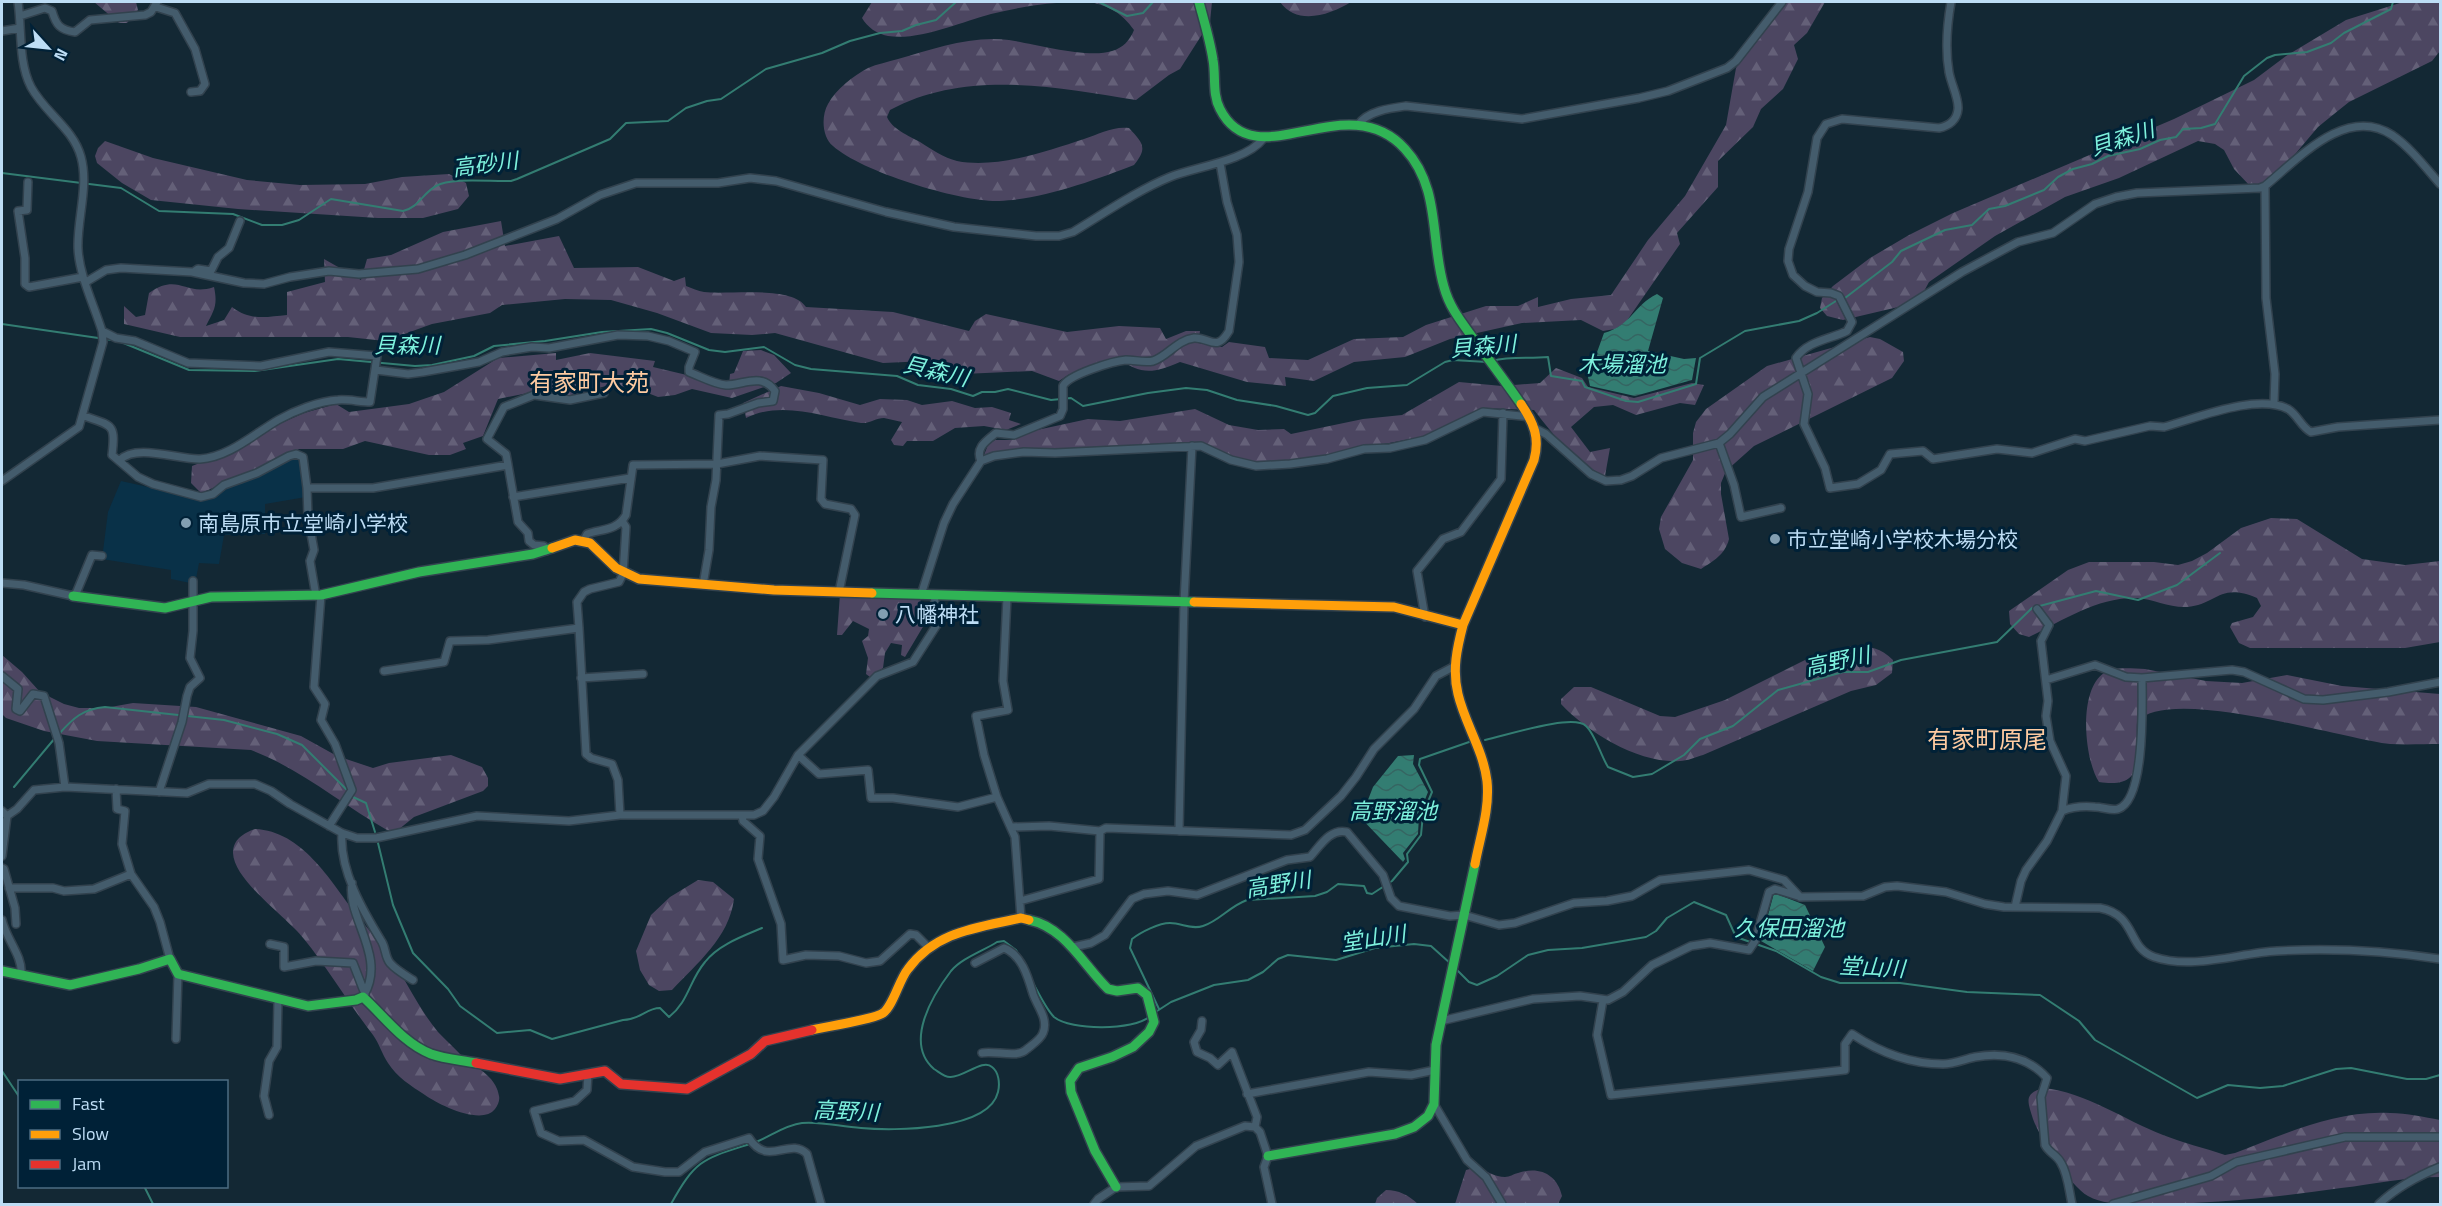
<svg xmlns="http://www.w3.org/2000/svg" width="2442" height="1206" font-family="'Titillium Web','Noto Sans JP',sans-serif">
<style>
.built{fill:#093148}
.forest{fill:url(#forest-firs)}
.water{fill:url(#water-waves)}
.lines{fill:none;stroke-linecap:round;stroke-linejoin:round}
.stream{stroke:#337d72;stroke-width:2}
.street-casing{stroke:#32424e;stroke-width:10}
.fast-casing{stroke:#32424e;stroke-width:12}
.slow-casing{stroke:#32424e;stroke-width:12}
.jam-casing{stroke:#32424e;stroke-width:12}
.street{stroke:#445c6c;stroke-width:7}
.fast{stroke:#30b455;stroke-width:9}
.slow{stroke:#ff9f0a;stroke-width:9}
.jam{stroke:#e5322d;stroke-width:9}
.poi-dot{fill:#829eb1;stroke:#002137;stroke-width:2}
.labels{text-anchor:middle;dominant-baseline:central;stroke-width:6;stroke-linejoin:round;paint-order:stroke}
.poi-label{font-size:21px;fill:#bdddf5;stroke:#002137;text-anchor:start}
.water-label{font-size:22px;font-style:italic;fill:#7df1dd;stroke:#002137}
.quarter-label{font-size:24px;fill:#fecba1;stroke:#002137}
</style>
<defs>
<pattern id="forest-firs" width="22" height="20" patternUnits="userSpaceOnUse" patternTransform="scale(1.5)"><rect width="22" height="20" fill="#4c4661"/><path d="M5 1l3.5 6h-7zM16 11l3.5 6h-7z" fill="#646078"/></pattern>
<pattern id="water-waves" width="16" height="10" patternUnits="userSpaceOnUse" patternTransform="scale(1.5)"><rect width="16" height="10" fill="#337d72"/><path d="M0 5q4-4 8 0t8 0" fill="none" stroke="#356562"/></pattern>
</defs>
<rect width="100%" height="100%" fill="#132834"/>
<path class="built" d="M295,457L301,461L306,497L265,504V534L224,535L219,564L199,563L195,584L171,579V570L102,559L108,512L121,481L206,500L226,487L262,473Z"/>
<path class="forest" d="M94,2H136L138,10L127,23H119Z
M872,2H1078C1049,2 1020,7 991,14C961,22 919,41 888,36C877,34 867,27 862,18Z
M1090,2H1212L1210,22L1180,69L1169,75L1136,100C1057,87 965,69 890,110L887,117C892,129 909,136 920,142C931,149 944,158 957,161C997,169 1047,151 1084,139C1099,134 1113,126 1129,128C1143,143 1148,148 1134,165C1096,180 1039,200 999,201C960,202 862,172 833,146C822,137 821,116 828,104C836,89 853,76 868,68C877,64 888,62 898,59C933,49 972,35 1009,40C1035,44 1088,59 1112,51C1123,48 1130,40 1134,30C1122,13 1109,6 1090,2Z
M1280,2H1351C1330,15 1297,26 1280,2Z
M1787,2H1825L1807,33L1794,45L1798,59L1783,89L1761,109L1753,127L1718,161V187L1677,233L1680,244L1626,322L1615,329L1603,331L1581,320L1522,323L1450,339L1405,357L1354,362L1314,381L1285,377L1286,386L1247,382L1180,362C1152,374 1141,375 1116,357L1068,375L1059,381L1032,371L963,374L927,361L883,363L775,333L752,335L711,333L657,313L611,300L565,299L502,305L490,313L432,324L385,341L348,337H180L124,324V306L136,317L145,315L149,293C179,272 185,297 214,287C218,306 214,310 206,326L224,320L232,307C250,321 266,317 287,315V292L325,282L324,259L361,280L367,259L391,255L443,232L501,221L505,246L559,236L574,268L638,267L674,281L685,277L686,286C692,288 698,291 704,292C729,295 792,285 806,307L893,312L969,331L975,321L986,314L1067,332L1119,326L1160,328L1166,339L1186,331H1200L1198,343L1222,347L1229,342L1265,347L1269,358L1308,360L1354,339L1403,337L1426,325L1486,306H1518L1538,297V307L1571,299L1611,295L1648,240L1685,196L1726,125L1736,68Z
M2403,2H2438L2440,4V51L2432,61L2349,102L2334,114L2318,127L2291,159L2268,191L2250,186L2234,169L2224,150L2215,144L2198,141L2119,178L2065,197L1995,236L1929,282L1922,295L1911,304L1843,320L1827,316L1820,308L1822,298L1833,286L1870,258L1909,235L1953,213L2174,119L2254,80L2286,56L2346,20Z
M105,141L153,158L247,180L300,185L365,184L402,177L449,174L466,183L469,196L458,209L423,218H378L238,209L151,200L122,183L97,163L95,156L98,148Z
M1870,337L1880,339L1903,352L1904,361L1892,378L1754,446L1726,471L1721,483V494L1729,539C1725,555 1713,561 1701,569L1682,563L1665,549L1659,529L1661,517L1693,460V433L1696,422L1706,409L1767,366Z
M761,350L774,355L791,373L776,383L732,398L692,389L675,395L658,397L635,388L610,385L567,396L533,392L498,399L483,436L463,443L466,449L450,455H429L365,441L343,449H299L275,462L201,493L191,483L192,466L248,444L279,424L304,413L336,404L349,412L409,404L444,392L498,358L556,353V360L590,353L655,361L653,367L729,385L730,374L734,373L743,351Z
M1556,368L1582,378L1588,387L1634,398L1692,383L1704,385L1695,405L1680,403L1636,415L1613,405L1594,407L1571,427L1590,452L1610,448L1605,476C1575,462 1554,436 1534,410L1482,408L1426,436L1305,459L1256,463L1233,457L1202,442L1055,451L1025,449L984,455L988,445L995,440H1013L1037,430L1088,419L1120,421L1195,409L1229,425L1258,430L1284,429L1291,434L1363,419L1402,415L1459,382L1502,386L1540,383Z
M781,386L819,393L860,405L880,399L907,400L922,405L952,401L975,408L992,407L1011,413L1009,420L1021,424L1006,430L984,426L955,428L933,441H907L903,446L894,445L891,440L902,422C896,421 890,419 884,418C876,418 869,424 861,423C822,417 783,400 746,418L743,403Z
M2271,518L2297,519L2362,559L2405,565L2440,561V642L2405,648H2250L2239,643L2230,627L2232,623L2253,617L2261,606L2257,598C2219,582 2217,605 2187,607C2170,608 2153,599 2137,598C2100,596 2061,621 2029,637L2019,634L2010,624L2009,611L2068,570L2089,562H2154L2178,565L2192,561L2207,553L2241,528Z
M840,594L919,596L927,620L905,657L901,655L902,645L891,643L885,653L883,668L870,677L866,674L868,658L862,641L868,636L869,629L853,621L842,635H837Z
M1853,646C1870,646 1881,648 1893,660L1892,673L1876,685L1851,691L1703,755C1696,757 1687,761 1680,761C1640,764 1588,733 1561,704V699L1574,687H1591L1660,716L1675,717L1725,700L1811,657Z
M2,655L22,672L40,692L64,704L79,708H105L133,703L196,707L301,736L337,756L373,768L389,763L451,755L482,767L488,778V786L483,791L414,817L398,830H387C341,804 301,769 251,750L97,741L44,731L6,718L2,714Z
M2145,669L2206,681L2242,683L2287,675L2342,686L2440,694V744C2424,744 2407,745 2390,744C2343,739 2167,684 2137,722C2135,752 2149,790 2099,782C2084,759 2078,690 2104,673C2114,666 2133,669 2145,669Z
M255,829C302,831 330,880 355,913C367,928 381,943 392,959C408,984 419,1009 438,1032C445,1039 453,1047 460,1054C474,1067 496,1075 499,1096C500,1100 498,1105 495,1109C482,1126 439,1105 425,1095C411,1086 397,1077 388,1063C382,1054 379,1043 373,1035C349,1004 329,970 304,939C287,917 234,881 233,853C233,839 244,833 255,829Z
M698,880L713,882L734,899C729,938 697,963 672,990L659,991L649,985L640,970L636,951L651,915L670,897Z
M2043,1088C2086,1092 2124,1120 2163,1135C2183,1143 2205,1148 2225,1155L2235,1153C2284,1134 2336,1110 2390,1113C2407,1113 2424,1117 2440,1120V1177C2405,1177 2376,1184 2341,1188C2278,1197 2214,1204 2150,1204C2130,1204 2106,1206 2088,1196C2070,1186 2040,1138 2033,1119C2028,1102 2023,1094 2043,1088Z
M1478,1167C1486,1171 1495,1177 1505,1177C1510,1177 1513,1174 1518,1173C1539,1166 1557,1174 1562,1196L1558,1204H1455L1466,1170Z
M1386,1190C1399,1190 1408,1195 1418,1204H1375L1377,1198Z"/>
<path class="water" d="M1657,294L1663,298L1648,351L1684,359L1696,358L1692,380L1635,396L1590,386L1588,377L1604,333C1632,325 1633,306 1657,294Z
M1414,755L1413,764L1428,792L1419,815L1418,834L1403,853L1405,859L1403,862L1356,813L1361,807L1366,805L1373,787L1398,756Z
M1774,893L1805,905L1825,947L1813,971L1761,941Z"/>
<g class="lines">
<path class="stream" d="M1099,2L1127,16L1143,13L1153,2
M2,173L121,188L159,211L233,214L262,225H282L299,220L331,199L403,211C418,208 423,193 436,186C452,177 492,182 511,181L517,179L610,139L626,123L668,121L686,108L707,101L721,99L766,69L822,53L850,41L880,33L902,31L916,25L936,20L956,2
M1845,298L1892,262L1901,251L1945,230L1972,225L1989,209L2005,206L2044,190L2058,177L2073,169L2092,164L2108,156L2140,149L2160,140L2176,137L2183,129L2201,128L2215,124L2244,76L2267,58L2275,55L2307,52L2331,43L2344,33L2391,9L2393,2
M2,324L112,340
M121,342L189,370L255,371L338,359L415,366L432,365L474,356L494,346L545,341L602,332L651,329L667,333L709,350L725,352L764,347L795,365L811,369L897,376L918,385L951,389L973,396L982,392H995L1008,389L1051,400L1071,398L1083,406L1148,393L1186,388L1207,390L1237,400L1276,406L1308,415L1315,413L1333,396L1367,388L1407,385L1445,362L1453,360L1487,362
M1492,361C1511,356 1529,359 1548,357L1551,376L1582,381L1585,387L1626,401L1638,402L1696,384L1700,358L1745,331L1799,321L1817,313L1836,301
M59,734C73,718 83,709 105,707L224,720L277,734L302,745L347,790
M1485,740C1505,736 1573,713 1586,726C1595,734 1601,756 1608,767L1633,777L1652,774L1684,755L1700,739L1733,726L1778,690L1843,672H1868L1901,660L1997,642L2032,608L2096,591L2138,600L2177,585L2220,553
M14,787L55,738
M353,797L366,803L375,832
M378,843L393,905L413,953L448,989L460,1006L497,1033L530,1030L552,1039L623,1020C640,1020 646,1008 660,1008L669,1017C689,1001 689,981 705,962C718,945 743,936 762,928
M1455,968L1469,982L1477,985L1497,976L1528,955L1548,950L1582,948L1646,937L1656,931L1667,918L1694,902L1726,915L1736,937L1776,951L1821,977L1840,983H1900L1967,992L2040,995L2079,1021L2095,1040L2197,1098L2228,1085L2260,1088L2283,1086L2336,1069L2351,1068L2407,1079H2426L2440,1075
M1032,981C1038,992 1046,1009 1054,1017C1071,1031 1134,1030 1149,1017
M1159,1009L1130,948L1132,939C1141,932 1159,923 1170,923C1182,923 1191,930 1203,926C1219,921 1230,906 1247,900L1315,896L1327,892L1338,884L1364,886L1367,893L1372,894L1392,881L1408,862L1407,854L1421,835L1423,814L1432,792L1419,765L1420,759L1472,741
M1154,1013L1171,1002L1214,985L1248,980L1263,972L1278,959L1288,955L1336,960L1375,948L1414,944L1431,946L1451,964
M2,1071L20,1098
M756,1142C771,1136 785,1125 802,1123C821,1121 841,1127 861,1128C893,1131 989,1131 998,1092C1000,1084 999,1072 992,1067C983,1058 963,1078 950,1077C944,1077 939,1072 934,1069C904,1043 932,996 951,971C962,958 983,951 997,942L1004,941L1016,950L1020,957
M144,1186L153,1204
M671,1204C696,1159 703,1159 750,1144"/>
<defs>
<path id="street" d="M1951,2C1947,25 1945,49 1949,72C1951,84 1959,98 1958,109C1957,120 1949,126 1939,128L1842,119L1826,124L1817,138L1808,192L1789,249L1788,261L1793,275L1805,286L1817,292L1831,293L1839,296L1852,322L1847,331C1831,339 1807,341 1796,358L1808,394L1804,424L1825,468L1830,488L1858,484L1881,470L1890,454L1923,451L1933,459L1997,449L2032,453L2075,439L2085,441L2150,426L2164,427C2197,418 2257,393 2288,409C2298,415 2301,427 2311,432L2338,427L2440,420
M156,7L175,13L195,49L205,84L200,91L191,92
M20,16L45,8L52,11C56,25 60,30 75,32L90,20L145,15L151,12L157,2
M2,31L20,28
M1358,125C1367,111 1391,108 1406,106L1522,119L1639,98L1668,91L1727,68L1736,61L1782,2
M28,182L27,210L18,211L25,258V284L29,287L83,277
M2265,186L2266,298L2275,374L2274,403
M195,271L198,269L211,271L218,257L229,248L240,221
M86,282L106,270L121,268L192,272L244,283L264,284L290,277L329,271L359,274L418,269L465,255L557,219L600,195L636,183H718L750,178L776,181L886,212L954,227L1036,236H1059L1073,232C1103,214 1138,190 1170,177C1195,167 1246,161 1263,139
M102,331L116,338L135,341L188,363L261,366L329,352L377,356L370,402C360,402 348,399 338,400C319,401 294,411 278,420C254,434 229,457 200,459C179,460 136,443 120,460
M376,370L408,374L423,372L479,362L502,352L532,347L549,348L618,335L648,336L669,341L695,352L689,367V372C700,376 714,384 726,385C744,385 761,372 775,391L773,401L758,403L728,414L719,415L716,480L711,507L709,550L703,585
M84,416C112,426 116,423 112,455L138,477L153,484L201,497L213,494L224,485L257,473L289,456L296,454L303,457L307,488L308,517L314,550L310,561L316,596
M1536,429L1546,434L1591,474L1606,481L1621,480L1632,476L1661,458L1719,443L1730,434L1763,397L1962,272L2018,242L2053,233L2095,204L2116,197L2137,193L2260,188L2265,186C2298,159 2346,105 2392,135C2410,147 2426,168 2440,184
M1719,443L1734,485L1741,517L1781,508
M981,461C975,448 986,441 996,433L1014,435L1060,416L1063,409V386C1068,375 1113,361 1126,360C1135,360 1144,363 1153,361C1168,356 1177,340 1194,338C1210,337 1216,353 1229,331L1239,262L1237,235L1227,202L1220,163
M508,465L506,454L487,439L504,407L534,395L570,400L604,393
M2,481L79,427L103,342L102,331C94,305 79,275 78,248C77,219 89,186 81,157C73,128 45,113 31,87C18,62 22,28 18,2
M307,488H373L508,465L518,522L528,533L529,541L534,545L544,546L546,551
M513,497L630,478
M584,540L587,534C601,529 617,531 626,515L633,465L717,464L760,456L823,460L821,499L825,504L851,509L855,515L839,592
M2,583L24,585L73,596
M321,595L314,687L325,704L321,720L335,744L352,790L329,826
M921,595L944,523L953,504L981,461L994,456L1024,452L1055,453L1201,446L1231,460L1256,466L1290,464L1327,459L1364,449L1390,448L1425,440L1483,412L1530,417
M75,596L92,555L102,556
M1007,597L1003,681L1008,710L976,716L984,755L997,797L1015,837L1021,918
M1425,617L1417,571L1443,539L1461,532L1501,479L1503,413
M579,628L586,754L591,758L612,764L618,780L620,815
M384,671L444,662L450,641L488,640L579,628L577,602L584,592L590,589L619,582L623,574L626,527L622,521
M2,676L18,689L16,709L20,711L33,694L44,696L59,743L65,787
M581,678L643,674
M2046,680L2095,665L2126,677L2142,678L2232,670L2244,672L2304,699L2323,700L2388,692L2440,682
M798,755L819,774L868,770L871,798H893L958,807L997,797
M116,789L117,809L125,811L122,844L131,874L154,907L160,922L170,959
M159,792L182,722L187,696L190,687L200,678L190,658L193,631V581
M2,811L7,816L2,856
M2062,811C2072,807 2084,806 2095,807C2102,807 2112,811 2118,809C2146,800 2142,702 2142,678
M742,815L743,821L760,836L758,859L781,924L783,960L806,955L839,956L866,963L880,961L910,934L916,935L928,947
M7,816L17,809L34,790L65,787L187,793L209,784H255L271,791L290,804L342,833L357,838H376L477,816L569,821L620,815H754L763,811L774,797L798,755L877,676L913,662L938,623L934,595
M1012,827L1049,826L1100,831L1106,828L1291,835L1305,830L1341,796L1356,777L1374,749L1414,709L1436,676L1455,666
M1179,831L1184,602L1192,446
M342,833C339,870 363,911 382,942C386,949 385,957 390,963C396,970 405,975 413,980
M2,868L4,869L15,908L16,924
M352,883C346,917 387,956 364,995
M9,888H53L64,891L94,889L131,874
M1020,901L1099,879L1100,831
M2015,907L2021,881L2026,870L2047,841L2062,811L2066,776L2050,741L2046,716L2048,701L2041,641L2049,625L2037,609
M2,920C6,939 23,956 21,974
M270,944L284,947V967L316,961L353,963L365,994
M1073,947L1091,943L1105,935L1132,899L1144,894L1168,891L1197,895L1287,860L1310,857C1320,846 1330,828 1347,832L1383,875L1391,898L1399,906L1450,916L1464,915L1499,925L1515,923L1574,903L1607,901L1632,896L1660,880L1749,870L1784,880L1800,897
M975,963L1004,948C1022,955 1028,977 1033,994C1037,1006 1049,1019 1043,1033C1041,1039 1032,1045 1027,1049C1017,1059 995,1050 982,1053
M1603,1000L1597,1035L1611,1095L1845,1070V1044L1852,1034C1879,1052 1910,1064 1943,1064C1954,1064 1965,1059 1975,1057C2002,1052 2028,1057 2047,1078L2041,1097L2045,1145C2049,1153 2057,1155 2061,1163C2068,1174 2069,1191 2072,1204
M1202,1021L1201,1030L1194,1042L1197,1052L1210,1058L1218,1065L1232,1052L1257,1117L1255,1127
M1441,1021L1533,999L1580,996L1608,1000L1623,992L1652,965L1691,946L1710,943L1749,950L1755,941L1769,892L1775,889L1801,897L1863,896L1885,887L1897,886L1946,892L1985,904L2004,907L2100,908C2137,915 2127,948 2154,957C2192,970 2239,953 2277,951C2331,948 2387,951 2440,959
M176,1039L178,974
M588,1074L587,1090L575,1101L534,1111L541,1133L559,1141L584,1140L633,1167L665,1172H679L705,1152L749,1138C768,1168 790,1136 807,1154L821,1204
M1247,1094L1369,1072L1411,1075L1435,1070
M1434,1104L1467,1160L1486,1177L1502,1204
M269,1115L264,1096L269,1061L277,1047L278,1000
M1094,1204L1098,1199L1116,1187L1149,1186L1196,1146L1245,1126L1255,1127L1260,1132L1268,1156L1264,1167L1272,1204
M2113,1204L2211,1176L2236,1162L2345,1137H2440
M2379,1204C2397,1187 2418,1176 2440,1167"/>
<path id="fast" d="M1199,2C1204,21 1210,40 1213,60C1216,76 1212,94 1220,109C1256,180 1346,84 1405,149C1441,188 1430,240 1444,287C1450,310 1465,326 1478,345C1493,365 1507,384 1521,404
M872,593L1194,602
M73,596L165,608L211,597L321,595L419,572L533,554L552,548
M1029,920C1065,927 1084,966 1108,989L1117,991L1138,988L1147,995L1154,1022L1149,1032L1133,1047L1112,1057L1079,1068L1070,1081L1071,1092L1095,1151L1116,1187
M2,971L70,985L139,969L170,959L178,974L308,1006L356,1000L363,997C384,1016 403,1043 431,1054C445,1059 461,1060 476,1063
M1268,1156L1395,1134L1414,1127L1428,1116L1434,1104L1436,1045L1475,864"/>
<path id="slow" d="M552,548L575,540L590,543L616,568L639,579L774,590L872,593
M1194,602L1394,607L1463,625
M1475,864C1480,837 1490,809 1487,781C1483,749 1465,724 1458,694C1452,670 1457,648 1463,625L1534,460C1540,438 1534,423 1521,404
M812,1030C824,1027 876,1019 883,1013C893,1006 899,980 908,969C936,931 977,928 1021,918L1029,920"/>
<path id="jam" d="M476,1063L560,1079L605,1071L621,1084L687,1089L751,1054L765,1041L812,1030"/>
</defs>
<use href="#street" class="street-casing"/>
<use href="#fast" class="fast-casing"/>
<use href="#slow" class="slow-casing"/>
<use href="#jam" class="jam-casing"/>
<use href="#street" class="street"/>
<use href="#fast" class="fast"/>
<use href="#slow" class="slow"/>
<use href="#jam" class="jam"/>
</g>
<g class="poi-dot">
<circle cx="186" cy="523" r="6"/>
<circle cx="1775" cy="539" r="6"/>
<circle cx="883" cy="614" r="6"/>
</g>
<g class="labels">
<g class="poi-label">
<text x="198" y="523">南島原市立堂崎小学校</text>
<text x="1787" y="539">市立堂崎小学校木場分校</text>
<text x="895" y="614">八幡神社</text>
</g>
<g class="water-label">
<text transform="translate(2122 138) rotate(-18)">貝森川</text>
<text transform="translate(485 164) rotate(-7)">高砂川</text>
<text x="407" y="345">貝森川</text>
<text transform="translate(1483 346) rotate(-5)">貝森川</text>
<text x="1622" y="364">木場溜池</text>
<text transform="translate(936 371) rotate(13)">貝森川</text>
<text transform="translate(1837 661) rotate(-12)">高野川</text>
<text x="1393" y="811">高野溜池</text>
<text transform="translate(1278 884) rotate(-9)">高野川</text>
<text x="1789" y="928">久保田溜池</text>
<text transform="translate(1373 938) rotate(-9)">堂山川</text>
<text transform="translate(1872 967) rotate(3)">堂山川</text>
<text transform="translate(846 1111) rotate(2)">高野川</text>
</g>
<g class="quarter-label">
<text x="589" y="382">有家町大苑</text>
<text x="1987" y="739">有家町原尾</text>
</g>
</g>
<rect width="2442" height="1206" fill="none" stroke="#bdddf5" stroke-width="6"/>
<rect x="18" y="1080" width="210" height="108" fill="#002137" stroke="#4c6c83" stroke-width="1.5"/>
<rect x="30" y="1100" width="30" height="9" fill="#30b455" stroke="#4c6c83" stroke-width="1.5"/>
<text x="72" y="1110" font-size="18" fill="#bdddf5">Fast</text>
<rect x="30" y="1130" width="30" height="9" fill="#ff9f0a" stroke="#4c6c83" stroke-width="1.5"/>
<text x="72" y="1140" font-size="18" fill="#bdddf5">Slow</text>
<rect x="30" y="1160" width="30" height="9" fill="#e5322d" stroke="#4c6c83" stroke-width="1.5"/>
<text x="72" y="1170" font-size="18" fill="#bdddf5">Jam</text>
<g transform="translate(48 48) rotate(117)" stroke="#002137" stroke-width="4.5" paint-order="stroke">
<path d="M0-4.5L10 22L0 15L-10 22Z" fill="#bdddf5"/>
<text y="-9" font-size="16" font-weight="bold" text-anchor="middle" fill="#bdddf5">N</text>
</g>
</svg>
